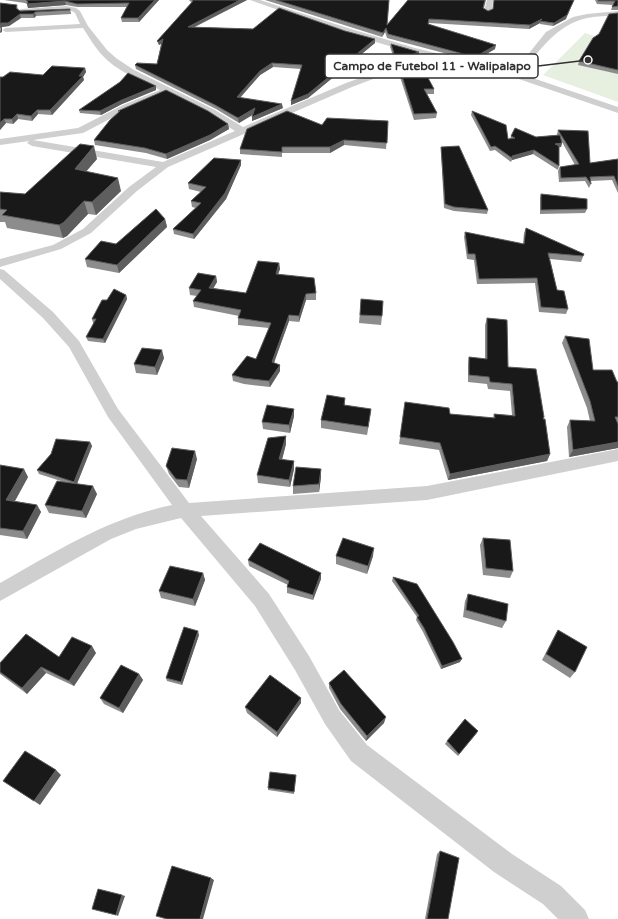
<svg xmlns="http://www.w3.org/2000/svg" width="618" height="919" font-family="'Varela Round',sans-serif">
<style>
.green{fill:#e7efe0}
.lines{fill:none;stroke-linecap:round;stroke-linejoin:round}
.minor{fill:#cfcfcf;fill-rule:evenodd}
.wall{fill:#8c8c8c}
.shaded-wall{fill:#5e5e5e}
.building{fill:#191919;stroke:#5e5e5e}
.leader{fill:none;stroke:#323232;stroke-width:1.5}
.callout-dot{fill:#323232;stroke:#fff;stroke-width:1.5}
.callout{fill:#fff;stroke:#323232;stroke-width:1.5}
.callout-label{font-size:12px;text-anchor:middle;font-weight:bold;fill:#323232}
</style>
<rect width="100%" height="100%" fill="#fff"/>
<path class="green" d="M585,33L618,44V102L543,75Z"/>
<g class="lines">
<path class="minor" d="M250,0H260L351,29L415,48L514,72L546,32L573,17L587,14L618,11V15C608,16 597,16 587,18C556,25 539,51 521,74L618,107V113L513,77L410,52L345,33Z
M487,0H493L492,11L488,13L484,11Z
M66,6L76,8L80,11L88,26L107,50L116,58L134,70L215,110L243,127L346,83L416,58H422L423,60L352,87L168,167L137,191L91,233L61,249L0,267V259L53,245L83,229L129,187L156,167L32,146L27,143L29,141L0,145V139L78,128L123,105L160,90C140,80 116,71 101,54C94,46 89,37 83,28L6,32L2,30L6,28L80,24L75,13L72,11L21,13L17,11L21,9ZM167,93L209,114L235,131L163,162L33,140L83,133L129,109Z
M0,269L4,270L53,312L79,341L118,409L189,503L427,486L618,449V461L427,500L201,516L269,594L309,656L339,710L367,745L512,854L561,886L585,910L589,919H558L543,904L494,872L351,761L325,724L295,670L255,606L181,518L136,529L111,539L0,601V583C57,551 106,519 172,505L108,417L69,347L43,318L0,279Z"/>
</g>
<path class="wall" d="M4,0H159L139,22H122L121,18L127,7H77L66,5L28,8L27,4L25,3Z
M189,0H247L195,27L253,29L345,31L375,39V43L308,98L291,105L301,69L273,67L260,75L240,98L283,108L252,121V117L253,114L239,123L216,109L136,69L135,65L157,64L161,44L159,45L157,41L192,3Z
M265,0H389L387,25L408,0H486L484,8L488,11L566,19L553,26L540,24V23L529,29L429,23V24L495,49L474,61L387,38L385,32L382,37Z
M595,0H618V10H611L613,5L597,4Z
M0,3L17,5L18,10L20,11L70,9L71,13V14L36,16L34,18H21L9,26L2,27V32Z
M618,13V74L578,65L579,61L599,34Z
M391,44L419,55L396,64L390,47Z
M446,57V62L428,79L434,89V94H427L437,113L436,118L414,120L398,71L399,67Z
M85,68L86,72L83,77L84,80L52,115L38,114L32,121L18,119L13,124L6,123L0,130V77H3L43,75Z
M156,86V90L122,104L101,115L80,113L79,110Z
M118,111L228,124L229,129L210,140L167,159L146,153L95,145L94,140L119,112Z
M472,111L508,139H510L511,136L536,137L557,135V134L558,130L590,163L618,159V193L612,180L591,181V184L589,188L585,181L559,182L558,171L560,167L575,165L562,142L561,147H559V166L558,170L533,154L512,160L511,162L495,150L490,151L471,115Z
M388,121L386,149L344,145L330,153H282V157L240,154V149L322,125Z
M441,147L488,210L487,214L454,211L444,208L441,151Z
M97,159L86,171L121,191L96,215L88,214L67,236L63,238L7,228L5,222H0V192L25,194Z
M241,165L226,199L194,239L174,234L173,229L196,208L192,207L191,201L201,192L189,189L188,183Z
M541,194L587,209L585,213L540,214V198Z
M165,219L167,227L119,273L87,267L85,259Z
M526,228L584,254L581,262L550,259L557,290L568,309L566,314L539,312L535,283L477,284L474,260L467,259L464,237L465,232L523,244L524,233Z
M279,263L280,269L278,274L316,293V300H306L299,322L289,321L274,363L280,365V371L270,387L244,384L233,381L232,375L256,359L269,328L238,325V318L239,316L194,307L193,301L197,296L190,295L189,288L216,276L217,282L213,288L246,293Z
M126,295L127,299L105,343L88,341L86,337L94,323H93L92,319L107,300Z
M361,299L382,316L381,325L359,323Z
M487,318L508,367L543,419L550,454L547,461L448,480L439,450L399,444L405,402L450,414L493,418L494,414L512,415L510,391L488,389L487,384L468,382V364L469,357L485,359V325Z
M565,336L593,370L618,382V448L569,457L567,427L570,420L590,421L587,408L562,343Z
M164,358L157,375L136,373L134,364Z
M345,398V406L371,409L367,435L321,428V420Z
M294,409V416L290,433L263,429L262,422Z
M286,436V444L282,460L294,461V469L290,487L258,483L257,475Z
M90,442L92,446L77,484L97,494L86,518L49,513L45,505L64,482L39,474L37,470Z
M197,459L189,488L179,487L169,474L166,466Z
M0,465L28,477L15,501L37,505L41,512L27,539L0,535Z
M321,477L319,492L293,494V486Z
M483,538L513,571L510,578L483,575L480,545Z
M336,556H373L367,574L336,564Z
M248,560L321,573V579L313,600L287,593V587L288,585L249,566Z
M203,573L205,580L195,606L161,598L159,591Z
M393,577L460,662L441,669L423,632L416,620L417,617L392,581Z
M468,594L506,621L502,628L463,617L465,601Z
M558,630L575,672L570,678L542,660L554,637Z
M199,635L182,685L167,681L166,678Z
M96,653L74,686L46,673L27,694L0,674V663Z
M139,674L143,680L123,713L104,704L100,698Z
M329,683L384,723L366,741L340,709L329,688Z
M301,698V703L277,737L247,713L245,707Z
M477,733L458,756L445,744L447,741Z
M296,775L294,794L268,790V788Z
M440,851L448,919H425L437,854Z"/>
<path class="shaded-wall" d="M155,0H159L139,22L138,18Z
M240,0H247L188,30V27Z
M574,0L566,19L553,26L554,23Z
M65,1L66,5L28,8L27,4Z
M35,12L36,16L34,18L33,14Z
M20,14L21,18L9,26L2,27V32L0,33L1,23Z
M542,19L540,23L529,29L530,25Z
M386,28L385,32L382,37L383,33Z
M163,39V43L159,45L158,42Z
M375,39V43L308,98L291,105V101Z
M496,45L495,49L474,61L475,57Z
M419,52V55L396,64V60Z
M446,57V62L426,81L427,76Z
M272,63L273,67L260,75L237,101V97L260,71Z
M85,68L86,72L83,77L84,80L52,115L50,110Z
M156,86V90L122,104L101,115L100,111L122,100Z
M282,104L283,108L252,121V117Z
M255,108L256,113L239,123L238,118Z
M37,110L38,114L32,121L31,116Z
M17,114L18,119L13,124L12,119Z
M4,119L6,123L0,130V123Z
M228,124L229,129L210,140L167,159L166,154Z
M344,140V145L330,153V147Z
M562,143L561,147L554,148L555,144Z
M94,146L97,159L78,181L75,169Z
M534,150L533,154L512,160V156Z
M241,160V165L226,199L194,239L193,234Z
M118,178L121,191L96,215L92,202Z
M84,201L88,214L67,236L63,238L59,225Z
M165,219L167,227L119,273L117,265Z
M279,263L280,269L276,280V274Z
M216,276L217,282L210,294L209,288Z
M306,294V300L299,322V316Z
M126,295L127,299L105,343L103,339Z
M289,315V321L272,368V362Z
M162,350L164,358L157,375L155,367Z
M280,365V371L270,387L269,381Z
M294,409V416L290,433L289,425Z
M371,409L370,417L367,435L368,427Z
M286,436V444L280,467L279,459Z
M90,442L92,446L76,486L74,482Z
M618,442V448L569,457L573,450Z
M195,451L197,459L189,488L187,480Z
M550,454L547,461L448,480L450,474Z
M294,461V469L290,487L289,480Z
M24,469L28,477L11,508L6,500Z
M321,469V477L319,492V484Z
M93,486L97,494L86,518L82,511Z
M37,505L41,512L27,539L23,531Z
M374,548L373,556L367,574L368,566Z
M203,573L205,580L195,606L193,599Z
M321,573V579L313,600V595Z
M198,631L199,635L182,685L181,682Z
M92,646L96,653L74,686L69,681Z
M462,659L460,662L441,669L442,666Z
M41,667L46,673L27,694L22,688Z
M139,674L143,680L123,713L119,708Z
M301,698V703L277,737V732Z
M386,717L384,723L366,741L367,736Z
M56,770L61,775L40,805L34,801Z
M211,878L214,880L203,919H200Z
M122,895L125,896L118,916L116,915Z"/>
<path class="building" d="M26,0H155L138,18H121L129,3L77,4L65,1L27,4L28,2Z
M192,0H240L188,27L253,29L279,8L345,31L375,39L308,94L291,101L302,65L272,63L260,71L237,97L282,104L252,117L255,108L238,118L215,105L135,65L137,63L157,64L163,39L158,42L157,41L193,1Z
M276,0H389L387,25L408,0H485L483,8L488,11L493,9L494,0H574L567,15L554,23L540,21L542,19L530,25L429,19L428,24L496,45L475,57L388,34L386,28L383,33Z
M598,0H618V6L612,7L615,1H598Z
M0,3L17,5L16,8L20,11L70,9V10L35,12L33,14H20L8,23H1L0,28Z
M618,13V70L579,61L593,38L599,34L609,14Z
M391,44L419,52L396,60Z
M434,54L446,57L427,76L434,89H424L437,113L414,114L399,67Z
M52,66L85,68L79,76H83L50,110H37L31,116L17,114L12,119H4L0,123V77H3L10,72L43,75Z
M128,73L156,86L122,100L100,111L79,110L120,82Z
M166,90L208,111L228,124L210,135L166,154L145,148L94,140L110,120L120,111H118Z
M287,111L322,125L327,118L388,121L387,143L344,140L330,147H282V152L240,149L247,129Z
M472,111L506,125L508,139L515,138L511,136L515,128L536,137L560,135L562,143L555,144L559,146V166L534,150L512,156V158L495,146L491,147Z
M558,130L588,131L590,163L618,159V186L614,176L590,177L591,184L586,177L561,178L560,167L579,164Z
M80,144L94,146L75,169L118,178L92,202L84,201L63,223L59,225L2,215L7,210L0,209V192L25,194Z
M459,146L488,210L454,207L445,204L441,147Z
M214,158L241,160L225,193L193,234L173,229L201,203L191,201L206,187L188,183Z
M541,194L587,199V209L541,210Z
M156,209L165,219L117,265L85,259L101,241L116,244Z
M526,228L584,254L583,256L548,253L557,290L564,291L568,309L541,307L537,278L479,279L475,254H468L465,232L524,244Z
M258,261L279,263L276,274L314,278L316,293L306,294L299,316L289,315L272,362L280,365L269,381L243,378L232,375L247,356L256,359L271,323L238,318L241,310L193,301L201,290L189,288L198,273L216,276L209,288L246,293Z
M114,289L126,295L103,339L86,337L96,319H92L102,300H107Z
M361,299L383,301L382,316L360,315Z
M487,318L507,320L508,367L536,369L544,417L543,419H545L550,454L450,474L440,443L400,437L405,402L449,408L450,414L495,418L494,414L515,416L512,384L490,382L489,377L469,375V357L487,359Z
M565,336L589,339L593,370H612L617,382H618V417H615L618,424V442L573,450L570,420L595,421L590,401Z
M142,348L162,350L155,367L134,364Z
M327,395L345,398L344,405L371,409L368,427L321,420Z
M267,405L294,409L289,425L262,422Z
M286,436L279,459L294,461L289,480L257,475L268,438Z
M56,439L90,442L74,482L37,470L51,454Z
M172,448L195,451L187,480L176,479L166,466Z
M0,465L24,469L6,500L37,505L23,531L0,528Z
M296,467L321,469L319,484L293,486Z
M57,481L93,486L82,511L45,505Z
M343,538L374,548L368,566L336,556Z
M483,538L510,540L513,571L486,568Z
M260,543L321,573L313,595L287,587L289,581L248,560Z
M170,566L203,573L193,599L159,591Z
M393,577L417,584L453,642L462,659L442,666L424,628L417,617L419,616Z
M468,594L508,604L506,621L466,610Z
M184,627L198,631L181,682L166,678Z
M558,630L587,647L575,672L546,654Z
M26,634L59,657L72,637L92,646L69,681L41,667L22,688L0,672V663Z
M121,665L139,674L119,708L100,698Z
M344,670L386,717L367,736L341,704L329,683Z
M270,675L301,698L277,732L245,707Z
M465,719L478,731L459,754L447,741Z
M25,751L56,770L34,801L3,781Z
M270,772L296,775L294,792L268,788Z
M440,851L459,858L448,919H427Z
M172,866L211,878L200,919H167L156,916Z
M98,889L122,895L116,915L92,909Z"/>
<path class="leader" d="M588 60L538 66"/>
<circle class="callout-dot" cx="588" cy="60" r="4"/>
<rect class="callout" x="325" y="54" width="213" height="24" rx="4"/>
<g class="callout-label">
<text x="432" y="70">Campo de Futebol 11 - Walipalapo</text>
</g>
</svg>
